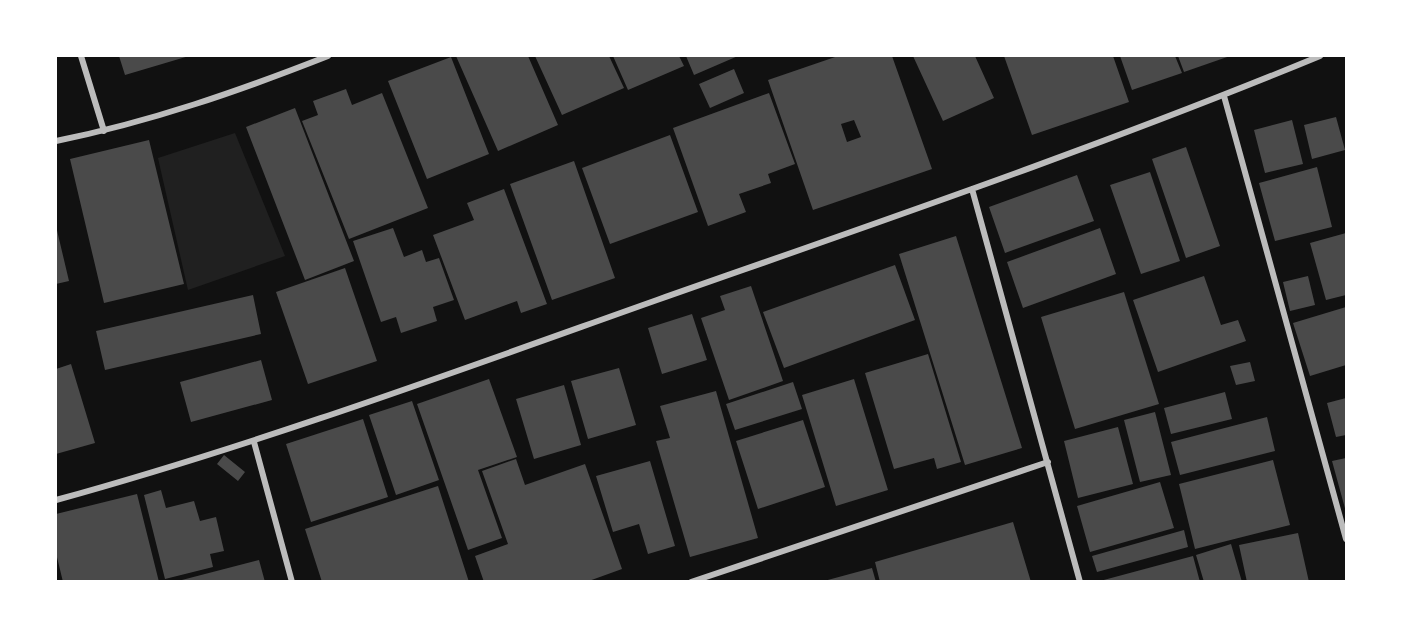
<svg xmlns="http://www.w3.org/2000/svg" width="1402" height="637" font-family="Ubuntu,sans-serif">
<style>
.green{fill:#202020}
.building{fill:#4a4a4a;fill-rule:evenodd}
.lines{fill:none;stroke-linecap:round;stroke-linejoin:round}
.minor{stroke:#bcbcbc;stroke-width:6}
</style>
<rect width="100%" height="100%" fill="#111"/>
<path class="green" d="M235,133L285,256L188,290L158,158Z"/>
<path class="building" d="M119,56H189L125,75Z
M456,56H528L558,125L498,151Z
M535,56H609L624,88L562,115Z
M613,56H679L684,66L628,90Z
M686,56H738L694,75Z
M838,56H892L932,169L813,210L768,80ZM854,120L861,137L847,142L841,124Z
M913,56H975L994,98L943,121Z
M1004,56H1113L1129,102L1032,135Z
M1120,56H1175L1182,73L1132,90Z
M1178,56H1230L1184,72Z
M451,57L489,154L427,179L388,81Z
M734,69L744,93L710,108L699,84Z
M346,89L352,105L382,93L428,208L349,239L302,121L318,115L313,101Z
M769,93L795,164L768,174L771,183L739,194L746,212L708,226L673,128Z
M295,108L354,261L305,280L246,127Z
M1336,117L1345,150L1312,159L1304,125Z
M1292,120L1303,164L1265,173L1254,130Z
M670,135L698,212L610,244L582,168Z
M149,140L184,284L104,303L70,159Z
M1186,147L1220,246L1186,258L1152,159Z
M574,161L615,278L552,300L510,184Z
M1317,167L1332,227L1275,241L1259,183Z
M1150,172L1180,261L1141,274L1110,185Z
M1077,175L1094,221L1005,253L989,207Z
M504,189L547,304L521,313L517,301L465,320L433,235L474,220L467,203Z
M56,226L69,281L56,284Z
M393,228L404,257L422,250L426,262L439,258L454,300L433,307L437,321L401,333L396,317L381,322L353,241Z
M1100,228L1116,274L1023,308L1007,262Z
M1346,233V295L1326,300L1310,243Z
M956,236L1022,448L965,465L899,254Z
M895,265L915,320L784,368L763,312Z
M345,268L377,361L308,384L276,292Z
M1204,276L1221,325L1238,320L1246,341L1158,372L1133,300Z
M1308,276L1315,305L1290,311L1283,282Z
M751,286L783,381L729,400L701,318L725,310L720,296Z
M1124,292L1159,404L1075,429L1041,317Z
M253,295L261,334L105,370L96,331Z
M1346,307V365L1310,376L1293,323Z
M692,314L707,360L662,374L648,328Z
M928,354L961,462L937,469L934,458L894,469L865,373Z
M261,360L272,400L191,422L180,382Z
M1250,362L1255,381L1236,385L1230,366Z
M71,364L95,443L56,454V369Z
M619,368L636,425L588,439L571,381Z
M489,379L517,457L478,470L502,538L468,550L417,404Z
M854,379L888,490L836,506L802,395Z
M793,382L802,409L735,430L726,404Z
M564,385L581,445L534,459L516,399Z
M716,391L758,538L690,557L656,441L670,438L660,406Z
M1225,392L1232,419L1171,434L1164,408Z
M1346,398V435L1336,437L1327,403Z
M412,401L439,480L396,495L369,415Z
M1155,412L1171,475L1140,482L1124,420Z
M1267,417L1275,451L1180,475L1171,442Z
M363,419L388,497L311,522L286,444Z
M803,420L825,487L758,509L736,441Z
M1118,427L1133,484L1078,498L1064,441Z
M224,455L245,472L238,481L217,464Z
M1346,458V512L1332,461Z
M516,459L525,485L585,464L622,569L586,582H484L475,556L508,544L482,471Z
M1273,460L1290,525L1195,549L1179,484Z
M650,461L675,546L648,554L639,524L613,532L596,476Z
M1160,482L1174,528L1090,552L1077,506Z
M438,486L469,582H322L305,529Z
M161,490L166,508L194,501L200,521L216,517L224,551L210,554L213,567L165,579L144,495Z
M137,494L159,582H63L56,553V514Z
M1013,522L1031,582H880L875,562Z
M1184,530L1188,547L1097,572L1092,556Z
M1298,533L1309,582H1247L1239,545Z
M1231,544L1242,582H1204L1196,555Z
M1193,556L1200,582H1100V581Z
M259,560L265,582H178V581Z
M872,568L876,582H824V581Z"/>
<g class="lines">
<path class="minor" d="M81,56L104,131
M1224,96L1346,539
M56,141C150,122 239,91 328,56
M972,189L1080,582
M254,442L292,582
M56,500C259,444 457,371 657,300C879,222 1102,146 1320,56
M691,582L1048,462"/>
</g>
<rect width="1402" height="637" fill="none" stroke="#ffffff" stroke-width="114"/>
</svg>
